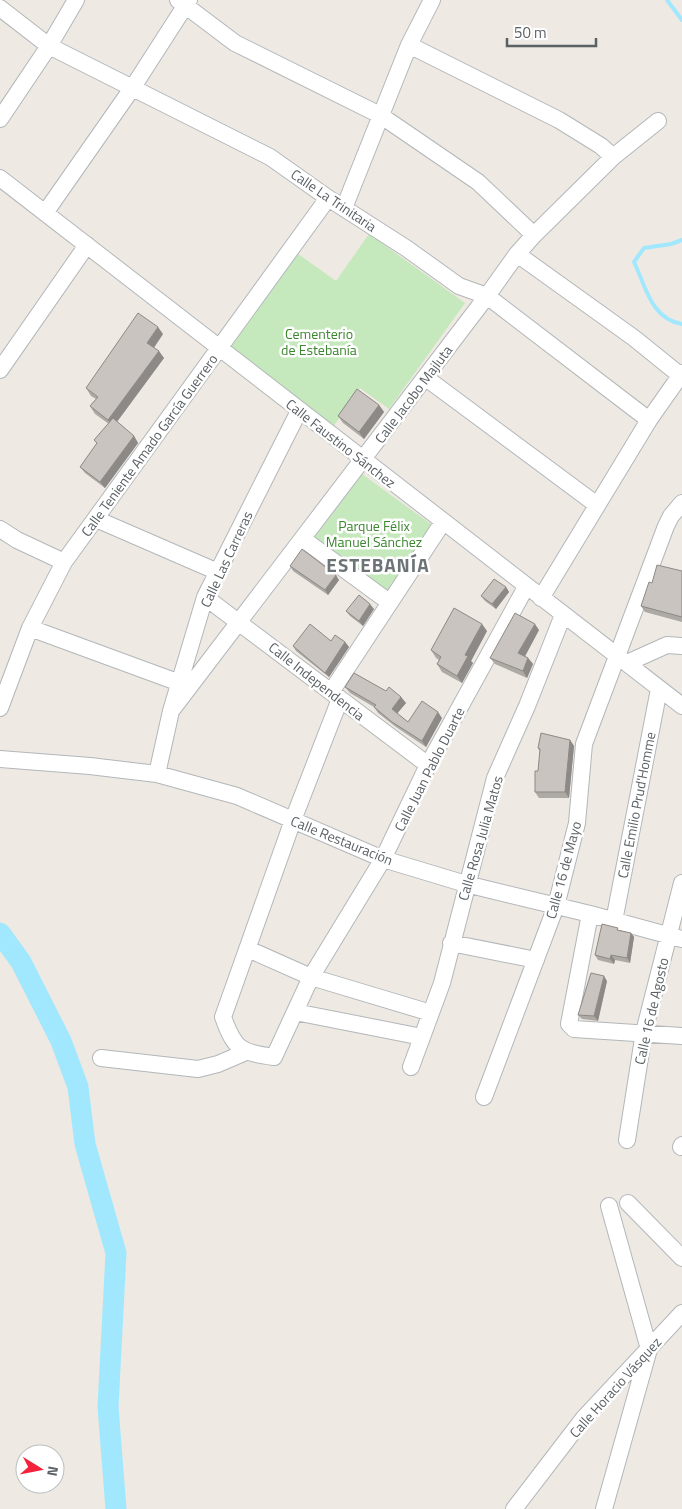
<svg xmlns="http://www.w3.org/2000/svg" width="682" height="1509" font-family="'Titillium Web',sans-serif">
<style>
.green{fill:#c5e8bc}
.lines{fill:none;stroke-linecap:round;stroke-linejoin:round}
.stream{stroke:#a1e8ff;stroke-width:4}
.river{stroke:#a1e8ff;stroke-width:21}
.minor-casing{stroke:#b3b7ba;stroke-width:18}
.minor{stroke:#fff;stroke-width:16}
.wall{fill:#ada9a4}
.shaded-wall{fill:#8d8986}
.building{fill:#c9c4bf;stroke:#8d8986}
.labels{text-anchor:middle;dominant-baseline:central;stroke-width:5;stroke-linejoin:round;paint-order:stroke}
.street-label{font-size:14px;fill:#5a6064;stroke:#fff}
.park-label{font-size:14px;fill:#3c862f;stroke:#fff}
.district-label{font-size:19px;font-weight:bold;letter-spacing:1px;fill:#6b7376;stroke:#fff}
</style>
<rect width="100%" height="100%" fill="#eee9e2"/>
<path class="green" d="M369,234L465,303L389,409L360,388L333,427L224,348L294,251L336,281Z
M362,474L432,525L387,593L314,538Z"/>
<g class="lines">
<path class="stream" d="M667,0L682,20
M682,240L671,244L644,248L634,262C646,287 651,319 682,324"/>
<path class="river" d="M0,933L21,962L61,1041L78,1087L85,1144L116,1253L108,1407L116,1509"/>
<defs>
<path id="minor" d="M178,0L235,43L380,115L478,182L534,235
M0,8L49,46L270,157L328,198L406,248L459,286L487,296L649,420
M409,45L559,120L601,146L613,157
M0,119L49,46L76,0
M0,178L682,706
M344,208L409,45L432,0
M45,213L133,87L189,0
M517,254L634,338L681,376
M0,370L87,245
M426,378L597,505
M96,519L218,572
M0,529L17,540L64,562
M303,539L389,602
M205,597L428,765
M541,598L649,420L682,373
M30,628L188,686
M627,663L667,645L682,646
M331,692L443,522
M340,699L293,820L223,1017C235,1050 240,1052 274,1057L311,977L383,859L428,765L526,587
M0,708L30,628L64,562L328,198
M171,711L487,296L517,254L534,235L613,157L658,121
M0,759L90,766L157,774L237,796L383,859L466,884L590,914L682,939
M157,774L171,711L205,597L299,411
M590,914L569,1024L574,1029L682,1036
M614,921L659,689
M451,943L536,960
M248,949L311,977L431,1013
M295,1012L422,1037
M101,1058L198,1069L218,1064L246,1052
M411,1067L442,983L495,778L527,706L563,615
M484,1097L556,906L577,823L584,744L666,526L671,516L682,503
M627,1140L644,1032L682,883
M681,1147L682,1145
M628,1203L682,1258
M514,1509L583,1419L682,1313
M604,1509L649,1349L609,1206"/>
</defs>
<use href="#minor" class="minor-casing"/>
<use href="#minor" class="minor"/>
</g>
<path class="wall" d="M163,334L154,348L164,358L117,422L134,436L138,443L105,488L85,473L80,467L97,444L94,440L109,424L95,414L90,406L96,399L91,396L86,388Z
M379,405L384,412L364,439L343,423L338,416Z
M290,566L339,580L328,595L293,571Z
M682,571V622L645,612L641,606L652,583Z
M506,587L509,592L496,609L485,601L481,596Z
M374,609L363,626L350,616L346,611Z
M539,630L525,656L528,658L533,664L527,678L495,664L490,658Z
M487,631L471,661L473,663L462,683L442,672L437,664L439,660L436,658L431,650Z
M331,641L345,642L349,647L329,677L296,651L293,646Z
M345,687L386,691L401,697L406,703L397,713L408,722L442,718L426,747L396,727L378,713L374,707L350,693Z
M570,740L574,746L569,798H539L535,792L538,771L540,752L538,748Z
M619,930L631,933L634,937L630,963L615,960L614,964L598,960L595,955Z
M607,981L598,1021L582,1019L578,1015Z"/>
<path class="shaded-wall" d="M158,327L163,334L152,350L147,343Z
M159,351L164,358L113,427L108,420Z
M379,405L384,412L364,439L359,432Z
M134,436L138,443L105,488L100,482Z
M336,575L339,580L328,595L325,590Z
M506,587L509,592L496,609L492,604Z
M370,604L374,609L363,626L359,621Z
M482,624L487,631L471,661L473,663L462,683L457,676L465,655Z
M535,624L539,630L523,660L518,653Z
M345,642L349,647L329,677L325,673Z
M528,658L533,664L527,678L523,671Z
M401,697L406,703L396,715L392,709Z
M438,712L442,718L426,747L422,741Z
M570,740L574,746L569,798L565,792Z
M631,933L634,937L630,963L627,958Z
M611,955L615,960L614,964L610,959Z
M604,976L607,981L598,1021L594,1016Z"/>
<path class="building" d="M138,313L158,327L147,343L159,351L108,420L90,406L98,397L86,388Z
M357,389L379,405L359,432L338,416Z
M113,418L134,436L100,482L80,467L97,443L94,440Z
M302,549L336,575L325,590L290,566Z
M657,565L682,571V617L641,606L649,582L652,583Z
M494,579L506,587L492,604L481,596Z
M359,595L370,604L359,621L346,611Z
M454,608L482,624L465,655L468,656L457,676L437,664L441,657L431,650Z
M515,613L535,624L518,653L528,658L523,671L490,658Z
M310,624L331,641L335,635L345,642L325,673L293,646Z
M354,673L386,691L389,687L401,697L392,709L408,722L422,701L438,712L422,741L392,722L374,707L376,705L345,687Z
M541,733L570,740L565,792H535V771H538L540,749L538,748Z
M602,924L618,928L617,930L631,933L627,958L611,955L610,959L595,955Z
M591,973L604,976L594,1016L578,1015Z"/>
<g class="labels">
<g class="street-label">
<text transform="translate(334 200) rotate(34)">Calle La Trinitaria</text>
<text transform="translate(413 394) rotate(-53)">Calle Jacobo Majluta</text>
<text transform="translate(341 443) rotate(38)">Calle Faustino Sánchez</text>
<text transform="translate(149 445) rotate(-54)">Calle Teniente Amado García Guerrero</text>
<text transform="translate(226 559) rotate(-65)">Calle Las Carreras</text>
<text transform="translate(317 681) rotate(38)">Calle Independencia</text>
<text transform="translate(429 769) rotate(-63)">Calle Juan Pablo Duarte</text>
<text transform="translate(636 805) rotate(-79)">Calle Emilio Prud'Homme</text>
<text transform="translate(480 838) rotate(-74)">Calle Rosa Julia Matos</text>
<text transform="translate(342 840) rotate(22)">Calle Restauración</text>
<text transform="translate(563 870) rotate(-75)">Calle 16 de Mayo</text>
<text transform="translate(651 1011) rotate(-77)">Calle 16 de Agosto</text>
<text transform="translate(615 1387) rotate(-48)">Calle Horacio Vásquez</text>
</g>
<g class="park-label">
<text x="319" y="333">Cementerio<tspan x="319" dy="16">de Estebanía</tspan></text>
<text x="374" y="525">Parque Félix<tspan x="374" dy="16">Manuel Sánchez</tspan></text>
</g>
<g class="district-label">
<text x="378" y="564">ESTEBANÍA</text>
</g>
</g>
<g transform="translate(40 1469) rotate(100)"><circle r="24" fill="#ffffff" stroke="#bdbfc1"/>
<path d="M0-4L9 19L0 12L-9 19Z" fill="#f4223a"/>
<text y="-8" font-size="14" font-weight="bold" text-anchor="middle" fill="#5a6064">N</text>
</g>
<path d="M507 38v8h89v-8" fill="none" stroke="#5a6064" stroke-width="2.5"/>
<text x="514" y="38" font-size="15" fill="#5a6064" stroke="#ffffff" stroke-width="4" paint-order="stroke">50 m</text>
</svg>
